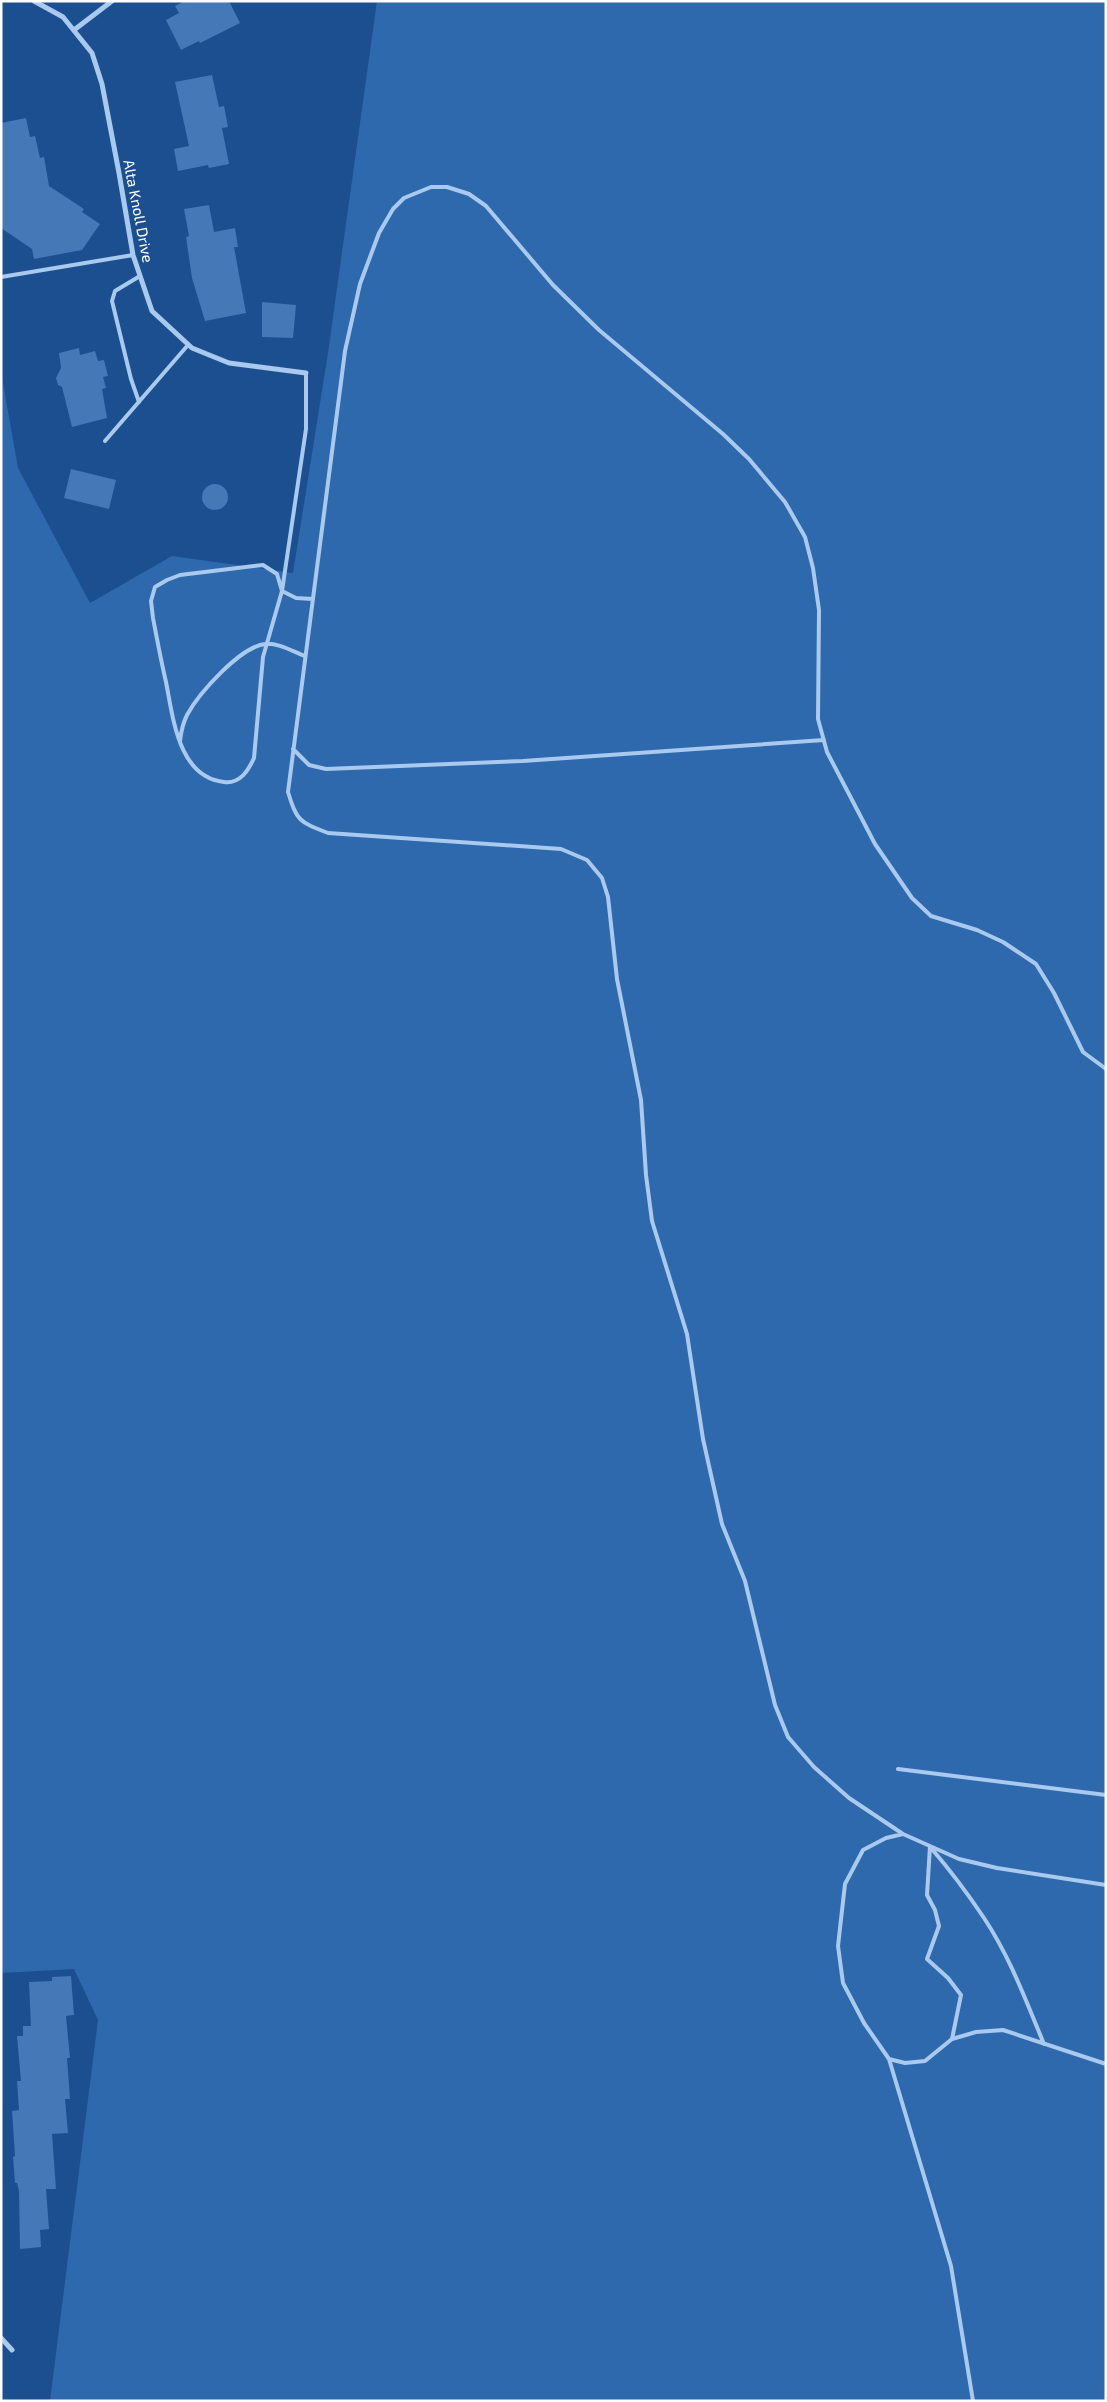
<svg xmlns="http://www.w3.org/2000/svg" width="1107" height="2402" font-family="'Exo 2',sans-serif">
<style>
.green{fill:#2e69ad}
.building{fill:#4478b7}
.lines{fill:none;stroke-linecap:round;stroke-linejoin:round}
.lane{stroke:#a9c9ee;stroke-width:4}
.street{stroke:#a9c9ee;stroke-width:5}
.labels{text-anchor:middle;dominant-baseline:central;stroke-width:5;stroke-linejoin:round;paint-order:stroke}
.street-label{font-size:15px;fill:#fff;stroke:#1b4f8f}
</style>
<rect width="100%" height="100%" fill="#1b4f8f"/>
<path class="green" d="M377,1H1106V2401H50L98,2020L74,1969L1,1973V372L18,468L90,603L172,556L293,573L328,353Z"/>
<path class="building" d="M185,1H229L240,23L200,43L199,41L181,50L166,20L179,13L175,6Z
M212,75L219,107L224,106L228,127L222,128L229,164L209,168L208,165L178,171L174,149L189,146L175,82Z
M26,118L30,137L35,136L40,158L44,157L49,186L84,209L82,212L100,224L82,250L34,259L32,249L1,228V123Z
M209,205L214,232L235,228L238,247H234L246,313L205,321L192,278L186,237L189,236L184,209Z
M262,302L296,305L293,338L262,337Z
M79,348L80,355L95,351L98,361L104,360L108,376L103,377L106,388L102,389L107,418L72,427L62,387L58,385L56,378L61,368L59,353Z
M71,469L116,480L109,509L64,498Z
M202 497a13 13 0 1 1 26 0a13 13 0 1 1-26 0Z
M71,1976L74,2015L66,2016L70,2058H67L70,2099H65L68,2133L52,2134L56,2189H46L49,2229L40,2230L41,2247L20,2249L19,2191L17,2183H15L13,2157L15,2156L12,2111L19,2110L17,2081H21L17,2036H23V2026H31L29,1982L52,1981V1977Z"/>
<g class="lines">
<path class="lane" d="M1,277L133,255
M306,373V429L282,591L263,657L254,758C248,771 240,784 224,782C178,777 173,717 166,682C161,661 157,639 153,618L151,601L155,587L167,580L180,575L263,565L277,574L282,591L296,598L313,599
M139,402L131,379L112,301L115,291L140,276
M105,441L188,345
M180,741C181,732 183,723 187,715C199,693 240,647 265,644C277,642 294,652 305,656
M293,749L309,765L326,769L523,761L824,740
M1106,1069L1083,1052L1054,993L1036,964L1003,942L977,930L931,916L912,898L875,844L827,752L818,719L819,610L813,568L805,537L785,502L749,459L723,434L599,330L553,285L486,206L469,194L447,187H431L404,198L393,209L379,233L360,284L345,351L288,792C297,821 299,822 328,833L561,849L587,860L602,878L608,897L617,979L641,1100L646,1175L652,1221L687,1334L703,1439L722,1524L745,1581L775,1705L788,1737L814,1767L849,1798L903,1834L959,1859L997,1868L1106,1885
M898,1769L1106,1795
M903,1834L886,1838L863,1850L845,1884L838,1946L843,1983L864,2023L889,2059L905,2063L925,2061L952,2039L976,2032L1003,2030L1106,2064
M930,1846L927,1895L935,1910L939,1926L927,1959L948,1978L961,1995L952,2039
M931,1848C950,1870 968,1894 984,1918C1010,1957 1026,2001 1044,2044
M889,2059L951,2266L973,2401"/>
<path class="street" d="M34,1L63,17L92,53L102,84L119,173L133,255L152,311L192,348L229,363L306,373
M74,30L112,1
M1,2338L12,2350"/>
</g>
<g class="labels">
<g class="street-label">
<text transform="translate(139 211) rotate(79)">Alta Knoll Drive</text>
</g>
</g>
<rect width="1107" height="2402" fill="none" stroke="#ffffff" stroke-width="5"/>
</svg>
